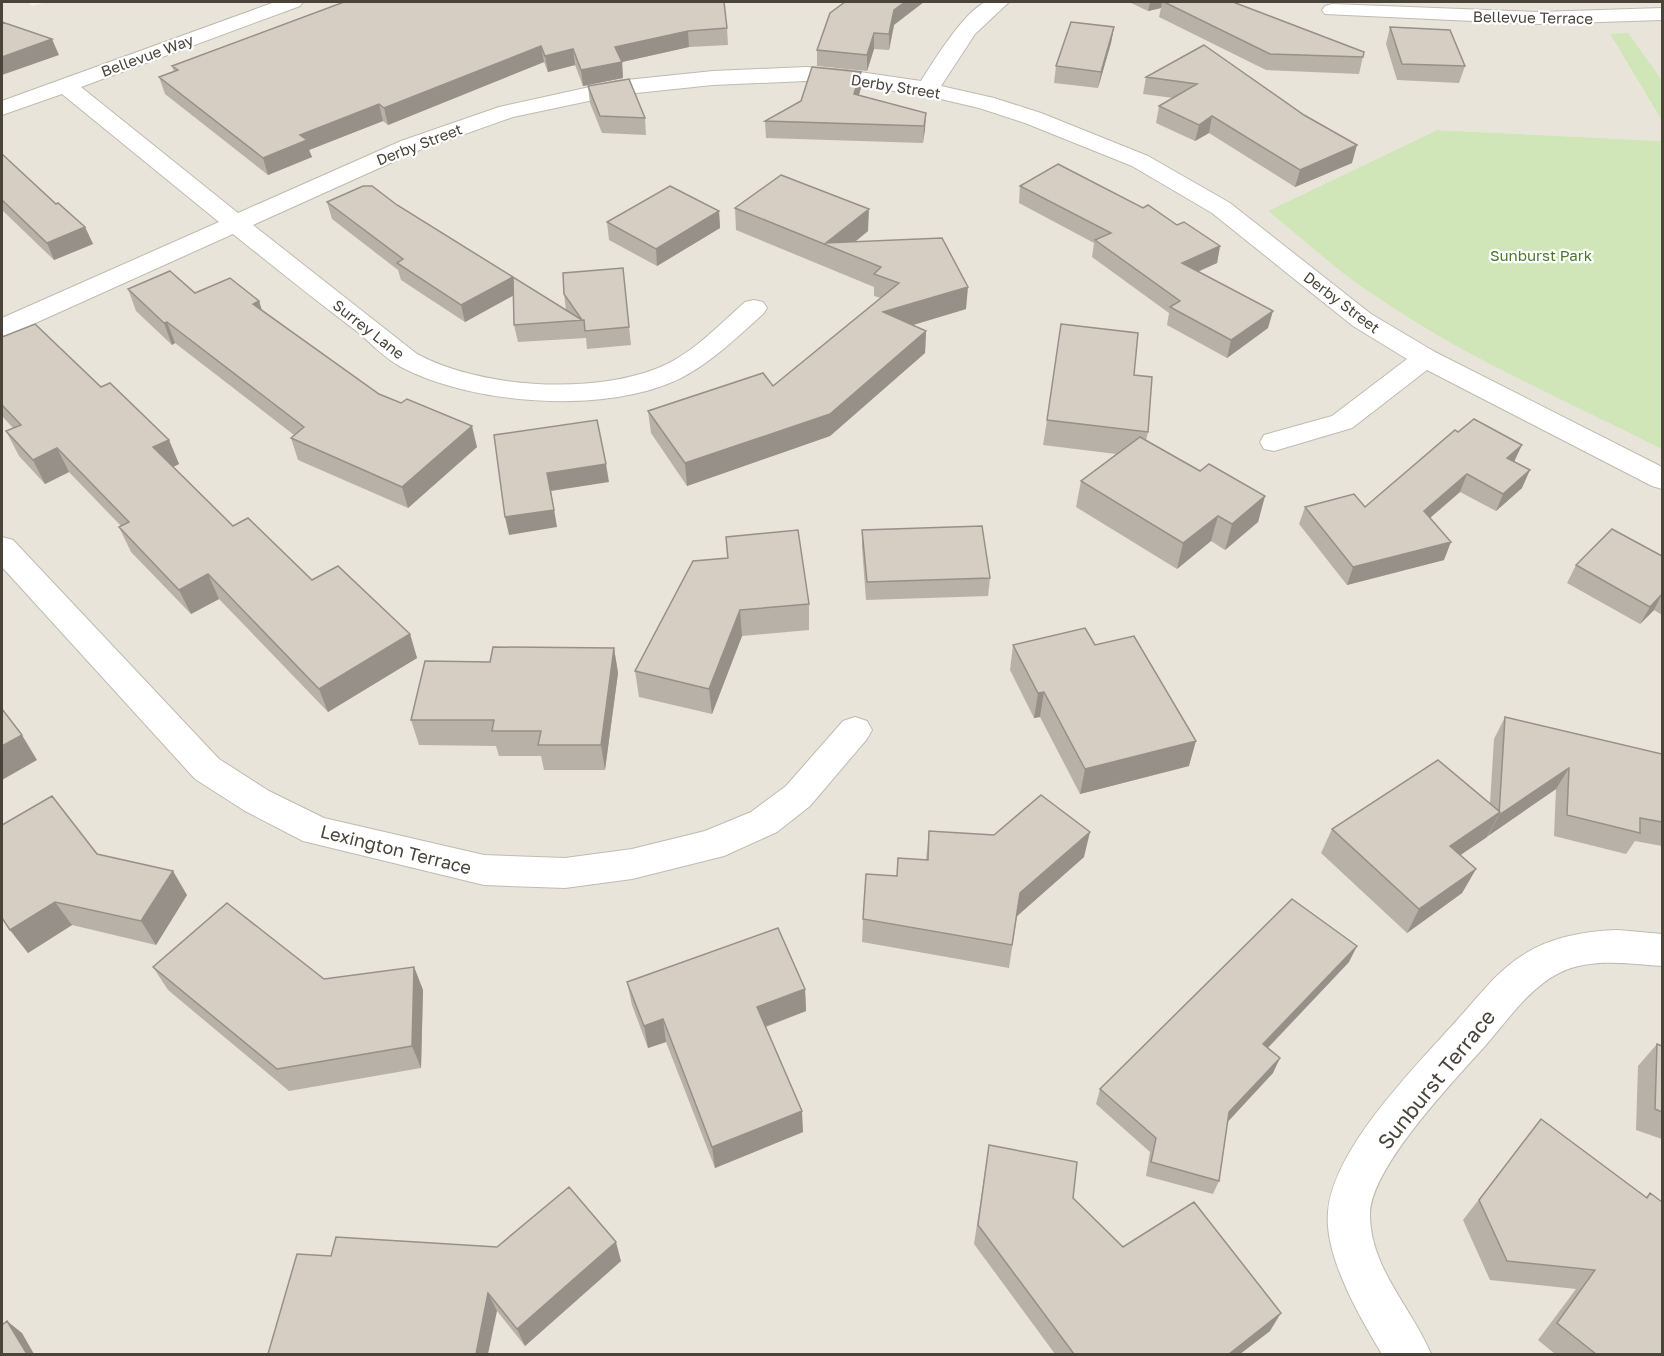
<svg xmlns="http://www.w3.org/2000/svg" width="1664" height="1356" font-family="'Golos Text',sans-serif">
<style>
.residential{fill:#e8e4da}
.green{fill:#d1e6b8}
.lines{fill:none;stroke-linecap:round;stroke-linejoin:round}
.street-casing{stroke:#c0baaf;stroke-width:2}
.street{fill:#fff;fill-rule:evenodd}
.wall{fill:#b8b1a7}
.shaded-wall{fill:#969088}
.building{fill:#d6cec2;stroke:#969088;stroke-width:1.5}
.labels{text-anchor:middle;dominant-baseline:central;stroke-width:4.5;stroke-linejoin:round;paint-order:stroke}
.far-street-label{font-size:15px;fill:#49433a;stroke:#fff}
.far-park-label{font-size:15px;fill:#4b782f;stroke:#fff}
.street-label{font-size:18px;fill:#49433a;stroke:#fff}
.near-street-label{font-size:21px;fill:#49433a;stroke:#fff}
</style>
<rect width="100%" height="100%" fill="#f5f2ec"/>
<path class="residential" d="M2,2H28L32,6L47,2H1662V80L1628,34H1610L1662,121V141L1437,130L1268,211L1373,295L1413,321L1464,349L1661,449L1662,447V1354H2Z"/>
<path class="green" d="M1628,33L1662,80V121L1610,34Z
M1437,130L1662,141L1661,449C1565,400 1464,357 1375,296C1337,271 1303,239 1268,211Z"/>
<g class="lines">
<defs>
<path id="street" d="M275,2H303L300,6L81,87L238,213L401,141L499,107L617,81L713,71L806,67L846,70L921,81C933,62 965,10 986,2C992,0 1002,2 1009,2L975,34L941,86L994,98L1041,113L1148,156L1230,203L1371,314L1435,352L1662,467V489L1652,486L1427,370L1352,428L1274,451L1264,449L1260,442L1264,435L1332,416L1407,359L1353,326L1212,213L1132,166L1025,123L979,108L928,96L846,84L806,81L713,85L617,95L513,117L417,151L253,225L417,354C480,388 591,395 658,368C691,355 718,326 745,302L754,300L763,302L767,308L763,314C737,337 712,362 681,378C607,415 473,405 401,367C384,358 370,342 355,330C314,299 273,266 233,234L11,334L2,336V318L219,222L62,94L2,115V101Z
M1332,4L1539,12L1662,8V20L1539,24L1325,14L1322,10L1325,6Z
M2,537L13,540L219,759L269,791L324,818L484,855L565,858L632,849L705,831L751,812L786,786L843,721L855,717L867,721L872,730L867,739L810,806L777,832L724,856L632,879L565,888L484,885L303,841L245,811L195,779L2,567Z
M1618,930L1662,934V966C1629,964 1590,957 1559,973C1528,989 1507,1021 1485,1046C1453,1082 1372,1166 1370,1213C1369,1267 1412,1308 1431,1354H1382C1360,1318 1324,1256 1328,1212C1333,1148 1417,1065 1458,1019C1478,997 1497,971 1523,955C1550,937 1586,931 1618,930Z"/>
</defs>
<use href="#street" class="street-casing"/>
<use href="#street" class="street"/>
</g>
<path class="wall" d="M344,2L727,28L728,45L689,47L622,62L623,78L583,86L575,65L548,72L544,62L388,125L383,121L309,150L312,157L268,175L165,94L159,77L174,72L172,66Z
M1129,2H1233L1364,52L1359,74L1266,70L1159,17L1161,8L1148,11Z
M894,25L889,50L874,49L867,71L817,66V50Z
M1114,27L1111,43L1098,88L1054,83L1056,66Z
M1390,27L1465,66L1459,83L1397,80L1386,44Z
M1204,45L1352,163L1295,187L1209,133L1195,141L1156,123L1159,106L1173,98L1143,94L1146,77Z
M588,86L645,118L646,135L602,133L590,103Z
M861,88L859,95L926,113L923,143L766,138L765,121Z
M2,154L56,204L85,227L93,244L54,260L2,210Z
M1020,186L1177,225L1220,246L1217,263L1198,272L1268,328L1227,358L1167,325L1169,313L1092,257L1094,243L1019,203Z
M327,202L397,205L513,281L566,310L564,294L623,268L631,345L587,349L586,338L518,342L514,325V295L465,322L401,280L398,270L332,219Z
M735,208L868,231L855,242L966,309L913,325L926,331L925,353L830,436L687,486L651,433L648,411L773,386L881,298L874,296V287L736,230Z
M719,211L720,228L657,266L609,240L607,222Z
M128,289L195,293L259,301L261,310L379,394L477,447L408,508L298,460L291,438L294,435L175,343L172,345L136,311Z
M2,337L101,387L169,440L179,464L173,467L233,526L312,580L410,634L417,658L328,712L219,599L191,614L131,552L119,527L121,526L69,472L45,484L19,456L6,431L13,428L2,416Z
M1134,375L1148,432L1146,440L1200,471L1265,496L1258,522L1225,550L1211,541L1177,569L1076,507L1081,481L1116,454L1043,445L1047,420Z
M1455,430L1514,462L1522,488L1496,511L1460,492L1430,518L1444,560L1347,585L1299,524L1305,507H1365Z
M862,530L990,578L988,596L866,600L862,547Z
M726,537L809,604V630L742,636L712,714L639,697L635,671L727,558Z
M1662,556V615L1654,610L1640,624L1567,583L1576,565Z
M1013,645H1095L1189,766L1080,794L1040,717L1034,718L1010,670Z
M614,648L618,673L605,770H544L541,756H499L496,746L419,745L411,720L490,662Z
M1505,717L1662,754V846L1635,841L1626,854L1554,836L1556,789L1488,836V835L1487,837L1460,855L1476,869L1462,893L1407,933L1321,853L1332,829L1490,804L1494,739Z
M929,831L1084,857L1017,916L1009,968L862,942L863,919L897,876L926,860Z
M97,854L187,895L156,945L72,925L28,953L10,930Z
M1349,962L1268,1048L1273,1073L1228,1121L1219,1181L1213,1194L1146,1176L1150,1152L1096,1104L1100,1089Z
M153,967L324,979L414,967L423,990L421,1068L289,1091L168,990Z
M627,982L805,989L806,1011L766,1027L803,1132L715,1168L666,1042L648,1048L632,1005Z
M1657,1044L1662,1046V1139L1636,1130L1638,1066Z
M1541,1119L1646,1197L1650,1193L1662,1354H1555L1538,1340L1576,1289L1490,1280L1463,1220Z
M989,1145L1073,1198L1123,1247L1270,1331L1240,1354H1055L974,1244Z
M331,1256L621,1261L525,1346L497,1311Z"/>
<path class="shaded-wall" d="M905,2H924L894,25L889,50V34L894,10Z
M1150,2H1162L1161,8L1148,11Z
M1114,27L1111,43L1098,88L1101,72Z
M688,31L689,47L622,62L623,78L583,86L581,70L615,47Z
M874,33V49L867,71V55Z
M52,39L59,55L2,75V57Z
M541,46L544,62L388,125L384,108Z
M573,49L575,65L548,72L545,56Z
M861,72V88L854,111V94Z
M379,104L383,121L309,150L312,157L268,175L263,158L300,135Z
M926,113L925,130L923,143L924,126Z
M1212,116L1209,133L1195,141L1199,125Z
M1357,145L1352,163L1295,187L1300,170Z
M869,209L868,231L842,252L826,243Z
M719,211L720,228L657,266L656,249Z
M85,227L93,244L54,260L47,243Z
M1220,246L1217,263L1178,280L1182,263Z
M513,277L516,294L465,322L461,305Z
M968,287L966,309L883,334V312Z
M259,301L266,323L253,304Z
M1273,311L1268,328L1227,358L1231,340Z
M167,322L175,343L172,345L164,323Z
M926,331L925,353L830,436L687,486L685,463Z
M472,426L477,447L408,508L402,487Z
M169,440L179,464L163,472L153,447Z
M1522,445L1514,462L1507,458Z
M57,448L69,472L45,484L33,460Z
M606,464L609,482L551,491L557,527L509,535L505,517L547,473Z
M1530,470L1522,488L1496,511L1503,494Z
M1467,474L1460,492L1417,529L1424,511Z
M1265,496L1258,522L1225,550L1232,524Z
M1218,516L1211,541L1177,569L1183,543Z
M1451,542L1444,560L1347,585L1353,567Z
M208,574L219,599L191,614L179,590Z
M1662,594L1654,610L1640,624L1650,607Z
M740,610L742,636L712,714L709,689Z
M410,634L417,658L328,712L319,689Z
M614,648L618,673L605,770L601,745Z
M1044,692L1040,717L1034,718L1038,693Z
M22,735L37,760L2,780V746Z
M1196,741L1189,766L1080,794L1085,769Z
M1569,768L1556,789L1488,836L1499,815Z
M1500,812L1487,837L1437,871L1450,846Z
M1090,832L1084,857L1016,917L1020,893Z
M1476,869L1462,893L1407,933L1419,909Z
M173,871L187,895L156,945L141,921Z
M55,902L72,925L28,953L10,930Z
M1357,946L1349,962L1257,1059L1263,1044Z
M414,967L423,990L421,1068L412,1046Z
M805,989L806,1011L759,1029L757,1007Z
M663,1019L666,1042L648,1048L644,1026Z
M1280,1058L1273,1073L1223,1127L1229,1112Z
M802,1111L803,1132L715,1168L712,1147Z
M616,1242L621,1261L525,1346L517,1329Z
M488,1293L497,1311L488,1354H476Z
M1281,1313L1270,1331L1240,1354H1229Z
M7,1321L22,1333L34,1354H27Z"/>
<path class="building" d="M344,2H724L727,28L688,31L615,47L622,62L581,70L573,49L545,56L541,46L384,108L379,104L300,135L307,140L263,158L159,77L178,70L172,66Z
M845,2H905L894,10L889,34L874,33L867,55L817,50L830,13Z
M1164,2H1233L1364,52L1363,57L1270,54Z
M2,22L52,39L2,57Z
M1071,22L1114,27L1101,72L1056,66Z
M1390,27L1450,30L1465,66L1402,64Z
M1204,45L1304,115L1357,145L1300,170L1212,116L1199,125L1159,106L1197,84L1146,77Z
M812,67L861,72L854,94L926,113L924,126L765,121L801,101Z
M629,79L645,118L600,116L588,86Z
M2,154L56,204L58,203L85,227L47,243L2,200Z
M1058,164L1143,208L1148,205L1177,225L1184,222L1220,246L1182,263L1273,311L1231,340L1170,307L1180,301L1095,240L1111,233L1020,186Z
M781,175L869,209L826,243L942,238L968,287L883,312L926,331L830,414L685,463L648,411L763,373L773,386L899,283L874,274L881,267L735,208Z
M363,186H372L397,205L513,277L461,305L397,263L403,259L327,202Z
M670,186L719,211L656,249L607,222Z
M623,268L629,327L585,331L584,320L514,325L513,277L582,320L564,294L563,273Z
M170,271L195,293L230,278L259,301L253,304L379,394L401,403L407,399L472,426L402,487L291,438L304,427L167,322L164,323L128,289Z
M35,324L101,387L110,383L169,440L153,447L233,526L248,518L312,580L338,566L410,634L319,689L208,574L179,590L119,527L129,522L57,448L33,460L6,431L21,425L2,405V337Z
M1061,324L1138,333L1134,375L1152,377L1148,432L1047,420Z
M1474,419L1522,445L1507,458L1530,470L1503,494L1467,474L1424,511L1451,542L1353,567L1305,507L1354,494L1365,507L1455,430L1458,432Z
M597,420L606,464L547,473L554,510L505,517L494,435Z
M1140,437L1200,471L1209,464L1265,496L1232,524L1218,516L1183,543L1081,481Z
M982,526L990,578L867,582L862,530Z
M1612,529L1662,556V594L1650,607L1576,565Z
M798,530L809,604L740,610L709,689L635,671L693,561L728,558L726,537Z
M1085,628L1095,645L1134,636L1196,741L1085,769L1044,692L1038,693L1013,645Z
M493,647L614,648L601,745H538L541,731H492L494,720H411L425,661L490,662Z
M2,709L22,735L2,746Z
M1505,717L1662,754V822L1640,818V833L1567,815L1569,768L1499,815Z
M1438,760L1500,812L1450,846L1476,869L1419,909L1332,829Z
M1041,795L1090,832L1020,893L1012,945L863,919L866,874L897,876L898,858L928,860L929,831L994,835Z
M52,796L97,854L173,871L141,921L55,902L10,930L2,918V825Z
M1292,899L1357,946L1263,1044L1280,1058L1229,1112L1219,1181L1151,1162L1156,1138L1100,1089Z
M227,903L324,979L414,967L412,1046L277,1069L153,967Z
M778,928L805,989L757,1007L802,1111L712,1147L663,1019L644,1026L627,982Z
M1657,1044L1662,1046V1112L1655,1109Z
M1541,1119L1647,1198L1650,1193L1662,1202V1354H1596L1557,1323L1595,1270L1507,1261L1479,1200Z
M989,1145L1077,1162L1073,1198L1123,1247L1194,1202L1281,1313L1229,1354H1074L978,1225Z
M569,1187L616,1242L517,1329L488,1293L476,1354H268L297,1254L331,1256L336,1237L497,1247Z
M7,1321L27,1354H2V1325Z"/>
<g class="labels">
<g class="far-street-label">
<text transform="translate(1533 17) rotate(1)">Bellevue Terrace</text>
<text transform="translate(147 55) rotate(-20)">Bellevue Way</text>
<text transform="translate(896 86) rotate(9)">Derby Street</text>
<text transform="translate(419 144) rotate(-21)">Derby Street</text>
<text transform="translate(1342 302) rotate(37)">Derby Street</text>
<text transform="translate(369 329) rotate(38)">Surrey Lane</text>
</g>
<g class="far-park-label">
<text x="1541" y="255">Sunburst Park</text>
</g>
<g class="street-label">
<text transform="translate(396 849) rotate(14)">Lexington Terrace</text>
</g>
<g class="near-street-label">
<text transform="translate(1436 1079) rotate(-51)">Sunburst Terrace</text>
</g>
</g>
<rect width="1664" height="1356" fill="none" stroke="#49433a" stroke-width="6"/>
</svg>
